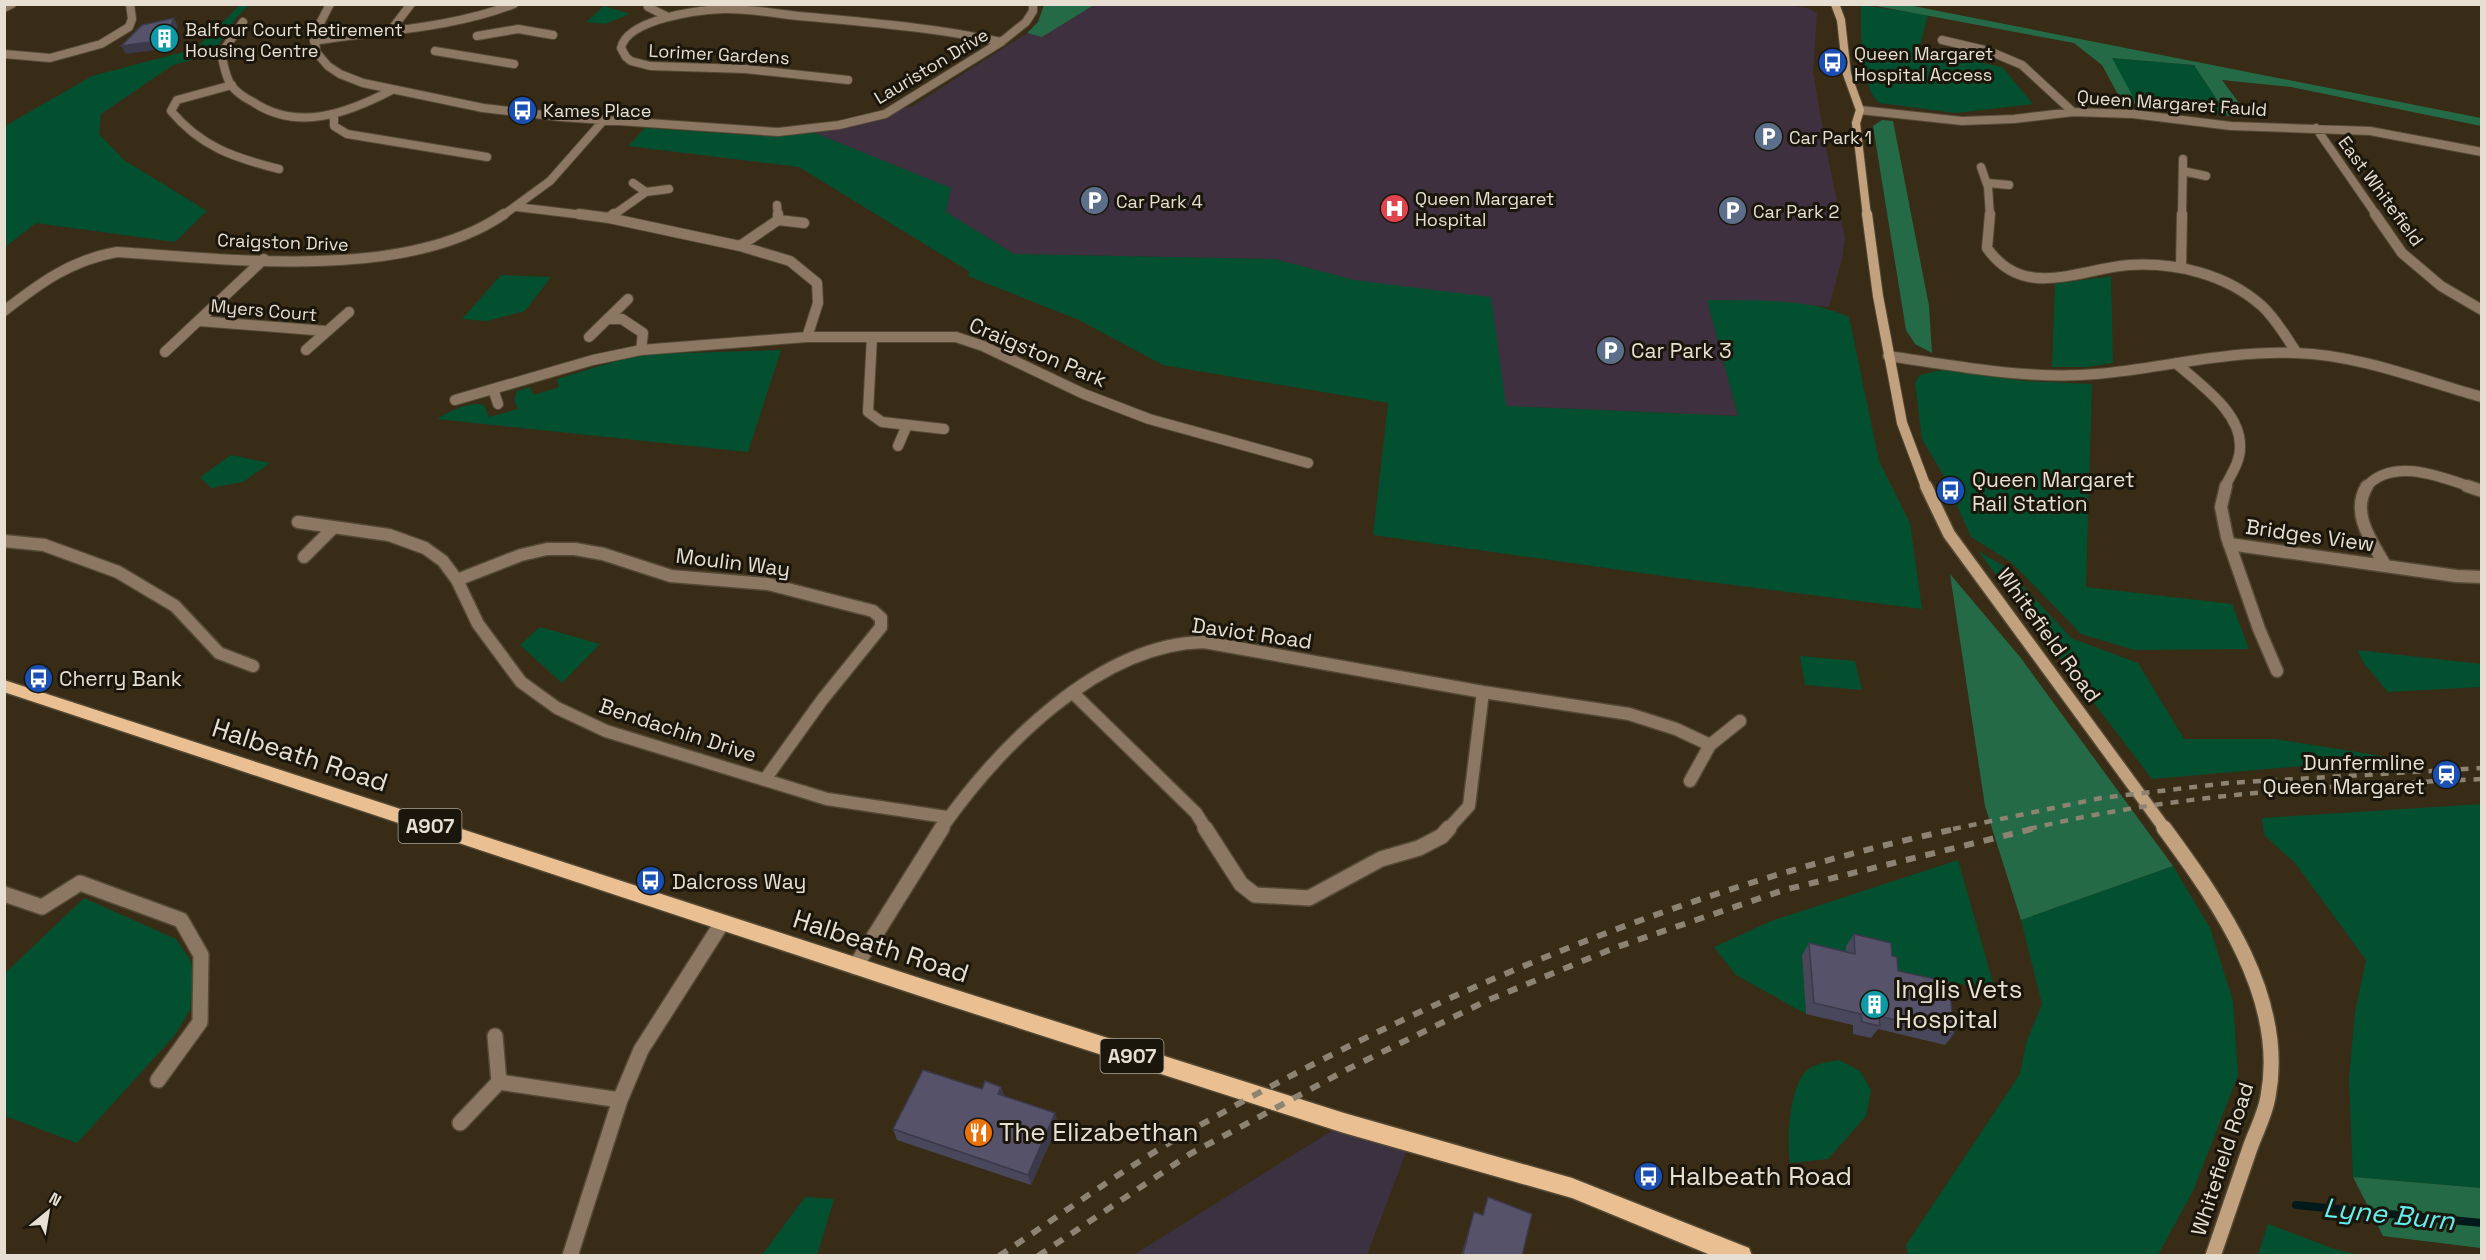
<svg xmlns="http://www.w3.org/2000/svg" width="2486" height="1260" font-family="'Space Grotesk',sans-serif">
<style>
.industrial{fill:#3b3141}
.medical{fill:#3e303e}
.green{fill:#035030}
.forest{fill:#256a47}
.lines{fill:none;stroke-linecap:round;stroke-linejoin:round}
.stream{stroke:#00191a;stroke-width:8}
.minor-far3-casing{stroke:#544934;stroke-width:10}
.minor-far2-casing{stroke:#544934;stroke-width:12}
.minor-far1-casing{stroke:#544934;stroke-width:15}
.minor-casing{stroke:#544934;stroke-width:18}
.secondary-far3-casing{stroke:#544934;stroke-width:10}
.secondary-far2-casing{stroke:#544934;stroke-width:12}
.secondary-far1-casing{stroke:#544934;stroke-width:15}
.secondary-casing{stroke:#544934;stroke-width:18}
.primary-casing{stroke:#544934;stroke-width:3}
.minor-far3{stroke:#8b7762;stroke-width:8}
.minor-far2{stroke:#8b7762;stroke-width:10}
.minor-far1{stroke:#8b7762;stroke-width:12}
.minor{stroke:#8b7762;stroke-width:15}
.secondary-far3{stroke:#c1a17e;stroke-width:8}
.secondary-far2{stroke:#c1a17e;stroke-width:10}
.secondary-far1{stroke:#c1a17e;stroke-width:12}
.secondary{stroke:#c1a17e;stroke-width:15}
.primary{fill:#eac093;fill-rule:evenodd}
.rail-far1{stroke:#8d8372;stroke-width:4.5;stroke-dasharray:8 8;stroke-linecap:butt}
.rail{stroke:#8d8372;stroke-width:6;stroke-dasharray:10 10;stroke-linecap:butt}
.wall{fill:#49475b}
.shaded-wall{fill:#3c394a}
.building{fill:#55526a;stroke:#3c394a;stroke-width:1.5}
.labels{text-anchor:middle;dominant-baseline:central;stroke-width:6;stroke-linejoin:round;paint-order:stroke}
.far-poi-label{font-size:18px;fill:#e6dfd2;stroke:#1b160c;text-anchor:start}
.far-street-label{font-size:18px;fill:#e6dfd2;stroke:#1b160c}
.shield{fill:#1b160c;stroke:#a9a397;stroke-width:1.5}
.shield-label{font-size:20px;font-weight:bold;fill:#e6dfd2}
.poi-label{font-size:21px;fill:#e6dfd2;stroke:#1b160c;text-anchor:start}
.street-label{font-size:21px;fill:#e6dfd2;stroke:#1b160c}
.near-street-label{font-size:26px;fill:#e6dfd2;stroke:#1b160c}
.near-poi-label{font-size:26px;fill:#e6dfd2;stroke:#1b160c;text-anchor:start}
.near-water-label{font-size:27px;font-style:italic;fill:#63eef0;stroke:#1b160c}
</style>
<rect width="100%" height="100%" fill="#382c16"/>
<path class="industrial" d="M1344,1123L1410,1142L1367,1255L1132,1256Z"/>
<path class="medical" d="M1094,5L1784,4L1810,9L1817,13L1813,72L1826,148L1845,239L1842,259L1829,307L1777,302L1707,300L1738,416L1506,406L1354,280L1275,259L1014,254L946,212L950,188L815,133L913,106L1027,33L1042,37Z"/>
<path class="green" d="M240,5H249L236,18L213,54L173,65L101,114L99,134L124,160L207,211L175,242L36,223L5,247V126L92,76L195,49Z
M1861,5L1928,15L1919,49L2002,67L2033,104L1956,113L1879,103C1859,84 1861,31 1861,5Z
M604,6L630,14L605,24L586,22Z
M2111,58L2194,65L2228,116L2137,104Z
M645,128L764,136L815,133L951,188L946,212L1014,254L1275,259L1354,280L1491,297L1506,406L1738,416L1707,300C1754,301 1806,297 1849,317L1879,461L1910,523L1922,609L1670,577L1373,535L1388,403L1163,365L1079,320L968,276L970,272L799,167L628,146Z
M501,275L551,277L525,311L487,321L462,319Z
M2111,276L2113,363L2087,367H2052L2055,284Z
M781,350L748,452L437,419C451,411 468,401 484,405L489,417L518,409L514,400L517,391L529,387L534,395L559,387L557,379L626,358L655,354Z
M1942,370L2025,381L2092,384L2086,587L2232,604L2249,649L2134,650L2081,634L2011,562L1971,537L1945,478L1922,439L1915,383L1920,375Z
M231,455L270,463L243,482L211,488L200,477Z
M1978,551L2007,568L2071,638L2138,663L2184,739H2275L2395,758L2152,779Z
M540,627L600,644L562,683L520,645Z
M2357,650L2481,664V687L2388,692L2365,665Z
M1800,656L1855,661L1862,690L1805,685Z
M2481,804V1188L2353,1177L2349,1079L2355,1012L2366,960L2295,863L2264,835L2262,818Z
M1958,860L1995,990L1922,977L1890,976L1846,947L1847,966L1802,956L1806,1014L1736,975L1714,947L1771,921Z
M2173,866L2210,928L2233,1001L2238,1075L2194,1189L2158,1255L1908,1256L1906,1245L2020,1074L2026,1043L2042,1004L2021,920Z
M84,898L176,939L191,961L193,985L190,1010L175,1035L77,1143L5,1116V973Z
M1839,1060L1860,1071L1871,1090L1866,1116L1828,1159L1790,1163C1787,1140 1789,1097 1802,1076C1810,1064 1827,1062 1839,1060Z
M805,1197L834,1199L817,1255H762Z
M2268,1224L2334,1249L2360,1255H2258Z"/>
<path class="forest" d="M1044,5V4L1094,5L1042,37L1027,33L1038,22Z
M1871,5H1908L2481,118V126L2291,87L2222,80L2250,118L2228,116L2194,65L2112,58L2137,104L2122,102L2102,65L2074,43Z
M1882,120L1893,121L1929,306L1932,353L1915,344L1906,330L1873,126Z
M1950,574L2020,657L2173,866L2021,920L1985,806Z
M2353,1177L2481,1188V1248L2383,1236Z"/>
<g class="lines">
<path class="stream" d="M2296,1205L2482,1223"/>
<defs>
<path id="minor-far3" d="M330,4L315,33L316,52L328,66L340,74L363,83L483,108L561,117L778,132L839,125L885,114L1001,42L1026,22L1033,11V4
M648,7L668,17
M4,8L12,4
M243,22L221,54C224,64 225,76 231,85C236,92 245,98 253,102C298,132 348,113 392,90
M391,30L411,4
M477,36L518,29L553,35
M1942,40L1989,51L2022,65L2073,112
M314,41C382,30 450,29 514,4
M435,51L514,64
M4,54L50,58L101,44L129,27L132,19L130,4
M848,80L745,69L650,66L631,61L626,57L621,48C627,19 698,10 723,9C752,8 781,15 810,17C874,23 938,28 1001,42
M232,85L177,100L171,111C201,147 235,158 279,169
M1860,110L1962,121L2014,119L2073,112L2133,114L2231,126L2370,131L2482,152
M334,115V126L347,134L487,157
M2316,128L2377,216
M1981,167L1988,187L1990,216
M2183,171L2206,176
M633,183L646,192L669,189
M1988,183L2009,185
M777,205L778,216
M517,207L592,216
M502,216L550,181L603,121
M612,216L646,192
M2182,216L2183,159"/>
<path id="minor-far2" d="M579,214L609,218L740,246L790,261L817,283L818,303L807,337
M778,214V220L804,223
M1990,214L1987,248C2024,301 2078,269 2129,265C2175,262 2226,274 2262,306C2276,319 2286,337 2297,353
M2375,214L2402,253L2441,286L2482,310
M609,218L614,214
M740,246L778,220
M2181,268L2182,214
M4,311C40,283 71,260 117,252C230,259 406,282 504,214
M608,319H622L643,333L641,350
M199,321L326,331
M589,337L628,299
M872,337L868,412L882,422L944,429
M306,350L349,312
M165,352L264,259
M1888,356C1957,366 2027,380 2097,374C2163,368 2229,350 2296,353C2360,355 2421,380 2482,397
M2176,363C2199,384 2242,412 2240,448C2240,462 2231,474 2225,487
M493,389L498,404
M455,400L593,360L641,350L807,337H956L983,346L1084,394L1149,419L1308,463
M898,446L907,425
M2366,487C2392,457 2439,476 2471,487"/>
<path id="minor-far1" d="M2226,486L2221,507L2227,537L2259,629L2277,671
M2367,486C2350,513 2372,542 2385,565
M2467,486L2482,491
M298,522L389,535L425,548L443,561L457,580L478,624L521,682L557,708L606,731L827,799L946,817
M4,541L44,545L118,572L175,606L219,653L253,666
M2229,544L2456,576L2482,577
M304,557L334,527
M457,580L521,555L547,549H575L603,554L671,576L768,584L873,611L881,618V627L822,700L766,778
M1072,692L1196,813L1206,829
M1690,781L1710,745L1740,721
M941,829C998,748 1098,644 1204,642L1483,692L1629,714L1676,729L1710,745
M1448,829L1469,806L1483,692"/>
<path id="minor" d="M1205,828L1241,884L1255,895L1309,898L1381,859L1419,848L1442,836L1449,828
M4,894L42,907L80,883L181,920L201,955L200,1022L158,1080
M855,967L942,828
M495,1036L499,1082
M460,1123L499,1082L620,1100
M570,1256L620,1100L641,1050L722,923"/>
<path id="secondary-far3" d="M1835,4L1841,20L1847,74L1860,110L1856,123L1867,216"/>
<path id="secondary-far2" d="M1867,214L1878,296L1902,423L1926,487"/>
<path id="secondary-far1" d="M1926,486L1949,534L2165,829"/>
<path id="secondary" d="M2164,828C2219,903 2287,998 2268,1097C2265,1115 2256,1131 2250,1148C2238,1184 2225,1220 2213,1256"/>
<path id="primary" d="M4,680L941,985L1344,1113L1572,1178L1749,1248L1752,1256H1713L1572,1198L1344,1133L941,1003L4,692Z"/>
</defs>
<use href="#minor-far3" class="minor-far3-casing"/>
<use href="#minor-far2" class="minor-far2-casing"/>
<use href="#minor-far1" class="minor-far1-casing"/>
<use href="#minor" class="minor-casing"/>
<use href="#secondary-far3" class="secondary-far3-casing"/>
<use href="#secondary-far2" class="secondary-far2-casing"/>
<use href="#secondary-far1" class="secondary-far1-casing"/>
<use href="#secondary" class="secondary-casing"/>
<use href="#primary" class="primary-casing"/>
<use href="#minor-far3" class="minor-far3"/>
<use href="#minor-far2" class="minor-far2"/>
<use href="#minor-far1" class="minor-far1"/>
<use href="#minor" class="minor"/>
<use href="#secondary-far3" class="secondary-far3"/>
<use href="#secondary-far2" class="secondary-far2"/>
<use href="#secondary-far1" class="secondary-far1"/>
<use href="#secondary" class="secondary"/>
<use href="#primary" class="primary"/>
<path class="rail-far1" d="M1953,829L2101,798L2228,783L2482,768
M2029,829C2178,793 2330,786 2482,779"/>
<path class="rail" d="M999,1256C1059,1216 1119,1172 1181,1136C1424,997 1686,886 1960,828
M1038,1256L1190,1154L1350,1068L1486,1001L1614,948L1784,890L2036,828"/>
</g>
<path class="wall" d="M1854,934L1892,956L1898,971L1954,1034L1945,1045L1878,1029L1871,1038L1853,1034V1025L1806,1014L1802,955L1809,943L1846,952V946Z
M1001,1087L1004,1096L1058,1124L1031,1185L897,1140L893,1129L982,1089Z
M1488,1197L1522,1256H1461L1474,1212L1482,1215Z"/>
<path class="shaded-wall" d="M174,18L178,26L169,48L126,54L121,46Z
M1001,1087L1005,1098L998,1094Z
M1055,1113L1058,1124L1031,1185L1028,1175Z"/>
<path class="building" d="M174,18L165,40L121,46L142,25Z
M1854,934L1891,943L1892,956L1897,957L1898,971L1949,982L1954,1034L1879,1016L1880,1026L1862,1022L1861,1014L1814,1003L1809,943L1855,954Z
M923,1070L982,1089L985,1081L1001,1087L998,1094L1055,1113L1028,1175L893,1129Z
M1488,1197L1532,1214L1522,1256H1467L1463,1254L1474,1212L1483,1215Z"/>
<defs>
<symbol id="building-disc" viewBox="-11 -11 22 22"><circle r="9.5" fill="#0f9aa8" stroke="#1b160c"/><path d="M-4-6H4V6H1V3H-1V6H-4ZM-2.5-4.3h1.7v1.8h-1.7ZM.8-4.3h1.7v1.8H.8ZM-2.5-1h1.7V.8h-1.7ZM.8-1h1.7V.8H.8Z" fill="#fff"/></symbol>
<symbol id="bus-disc" viewBox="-11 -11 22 22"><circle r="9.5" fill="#1a4fb4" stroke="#1b160c"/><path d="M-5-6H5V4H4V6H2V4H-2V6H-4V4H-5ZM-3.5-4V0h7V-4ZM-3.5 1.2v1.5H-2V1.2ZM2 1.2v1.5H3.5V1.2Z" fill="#fff"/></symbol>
<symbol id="parking-disc" viewBox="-11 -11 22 22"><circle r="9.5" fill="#5c6f8a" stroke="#1b160c"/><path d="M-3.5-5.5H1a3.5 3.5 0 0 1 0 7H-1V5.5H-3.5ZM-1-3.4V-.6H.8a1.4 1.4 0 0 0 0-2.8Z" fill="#fff"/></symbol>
<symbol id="hospital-disc" viewBox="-11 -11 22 22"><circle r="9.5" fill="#e0444e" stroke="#1b160c"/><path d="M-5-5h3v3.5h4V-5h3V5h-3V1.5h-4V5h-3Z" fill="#fff"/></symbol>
<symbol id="station-disc" viewBox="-11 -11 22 22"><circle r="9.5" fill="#1a4fb4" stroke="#1b160c"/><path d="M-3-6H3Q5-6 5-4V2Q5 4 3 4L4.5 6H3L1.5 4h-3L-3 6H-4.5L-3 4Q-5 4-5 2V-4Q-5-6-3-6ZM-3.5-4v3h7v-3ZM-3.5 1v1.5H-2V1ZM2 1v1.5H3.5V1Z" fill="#fff"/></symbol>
<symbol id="restaurant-disc" viewBox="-11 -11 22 22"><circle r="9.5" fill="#e8710a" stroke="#1b160c"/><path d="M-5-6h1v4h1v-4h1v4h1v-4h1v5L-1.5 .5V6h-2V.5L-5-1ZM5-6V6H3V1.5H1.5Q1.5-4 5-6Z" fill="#fff"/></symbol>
</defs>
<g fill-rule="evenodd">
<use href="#building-disc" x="148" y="22" width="33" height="33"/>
<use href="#bus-disc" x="1816" y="46" width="33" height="33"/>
<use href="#bus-disc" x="506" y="94" width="33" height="33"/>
<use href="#parking-disc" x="1752" y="120" width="33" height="33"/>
<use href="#parking-disc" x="1078" y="184" width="33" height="33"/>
<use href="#hospital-disc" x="1378" y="192" width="33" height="33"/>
<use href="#parking-disc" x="1716" y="194" width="33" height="33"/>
<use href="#parking-disc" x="1594" y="334" width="33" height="33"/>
<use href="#bus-disc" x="1934" y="474" width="33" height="33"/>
<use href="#bus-disc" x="22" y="662" width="33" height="33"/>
<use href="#station-disc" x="2430" y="758" width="33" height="33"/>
<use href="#bus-disc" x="634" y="864" width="33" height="33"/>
<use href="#building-disc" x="1858" y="988" width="33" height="33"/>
<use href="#restaurant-disc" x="962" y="1116" width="33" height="33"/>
<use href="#bus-disc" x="1632" y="1160" width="33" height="33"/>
</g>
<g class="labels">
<g class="far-poi-label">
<text x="185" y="29">Balfour Court Retirement<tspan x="185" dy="21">Housing Centre</tspan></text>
<text x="1854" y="53">Queen Margaret<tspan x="1854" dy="21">Hospital Access</tspan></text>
<text x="543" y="110">Kames Place</text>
<text x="1789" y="137">Car Park 1</text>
<text x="1415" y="198">Queen Margaret<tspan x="1415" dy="21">Hospital</tspan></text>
<text x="1116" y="201">Car Park 4</text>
<text x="1753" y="211">Car Park 2</text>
</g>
<g class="far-street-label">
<text transform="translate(719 54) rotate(3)">Lorimer Gardens</text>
<text transform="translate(931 66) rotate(-31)">Lauriston Drive</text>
<text transform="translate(2172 103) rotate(4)">Queen Margaret Fauld</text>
<text transform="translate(2381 191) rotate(54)">East Whitefield</text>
<text transform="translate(283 242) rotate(2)">Craigston Drive</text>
<text transform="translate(264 310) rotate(5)">Myers Court</text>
</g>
<g class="shield">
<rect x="398.5" y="809" width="63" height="34" rx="4.5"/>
<rect x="1100.5" y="1039" width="63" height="34" rx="4.5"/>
</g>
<g class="shield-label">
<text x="430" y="826">A907</text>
<text x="1132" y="1056">A907</text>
</g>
<g class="poi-label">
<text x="1631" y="350">Car Park 3</text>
<text x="1972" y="479">Queen Margaret<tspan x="1972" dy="24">Rail Station</tspan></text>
<text x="59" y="678">Cherry Bank</text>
<text x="2425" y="762" text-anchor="end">Dunfermline<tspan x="2425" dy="24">Queen Margaret</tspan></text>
<text x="672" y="881">Dalcross Way</text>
</g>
<g class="street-label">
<text transform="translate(1038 352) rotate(23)">Craigston Park</text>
<text transform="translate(2310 535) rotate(8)">Bridges View</text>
<text transform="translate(733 562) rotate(7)">Moulin Way</text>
<text transform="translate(1252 633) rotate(8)">Daviot Road</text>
<text transform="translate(2049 635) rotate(54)">Whitefield Road</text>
<text transform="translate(678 730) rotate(18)">Bendachin Drive</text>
<text transform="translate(2222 1159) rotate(-72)">Whitefield Road</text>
</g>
<g class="near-street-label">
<text transform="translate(300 755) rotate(18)">Halbeath Road</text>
<text transform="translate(881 946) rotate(18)">Halbeath Road</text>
</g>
<g class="near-poi-label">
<text x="1895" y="989">Inglis Vets<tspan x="1895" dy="30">Hospital</tspan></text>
<text x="999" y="1132">The Elizabethan</text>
<text x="1669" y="1176">Halbeath Road</text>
</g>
<g class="near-water-label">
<text transform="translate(2389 1214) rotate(6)">Lyne Burn</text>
</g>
</g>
<rect width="2486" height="1260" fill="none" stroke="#e6dfd2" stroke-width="12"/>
<g transform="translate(48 1212) rotate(30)" stroke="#1b160c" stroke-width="4.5" paint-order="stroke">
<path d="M0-4.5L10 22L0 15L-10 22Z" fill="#e6dfd2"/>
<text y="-9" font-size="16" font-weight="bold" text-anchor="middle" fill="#e6dfd2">N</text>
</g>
</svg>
